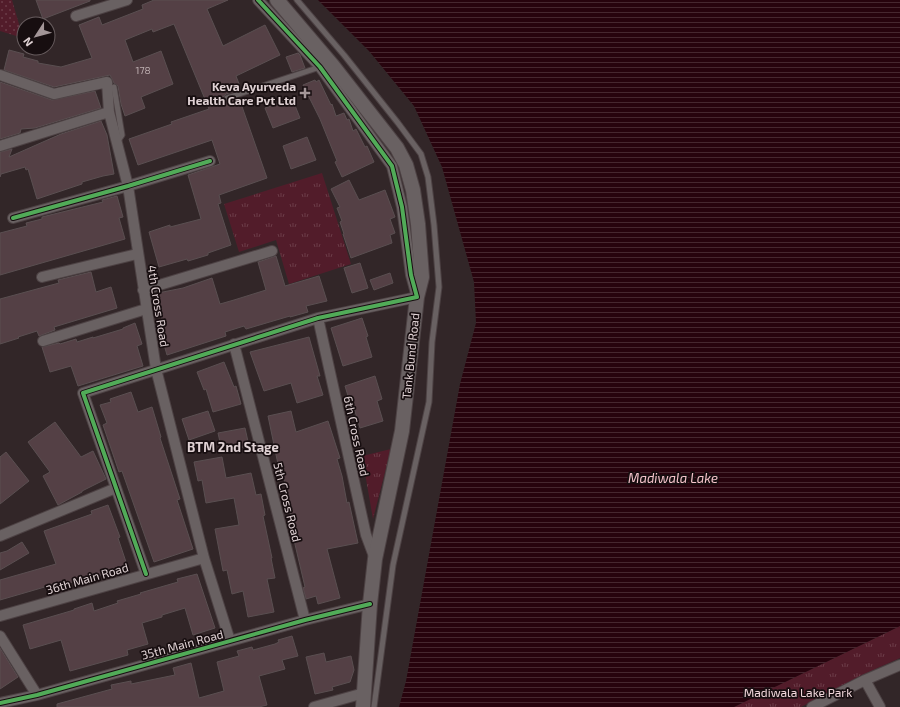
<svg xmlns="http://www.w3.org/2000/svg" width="900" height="707" font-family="'Exo 2',sans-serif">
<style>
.grass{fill:url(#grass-dots)}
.park{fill:url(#park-tufts)}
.water{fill:url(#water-rules)}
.building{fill:#544045;stroke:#5a4f51}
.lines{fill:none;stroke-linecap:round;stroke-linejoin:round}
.service-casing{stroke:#4d4244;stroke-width:7}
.minor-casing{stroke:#4d4244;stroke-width:12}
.secondary-casing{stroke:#4d4244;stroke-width:16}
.service{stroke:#696162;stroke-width:5}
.minor{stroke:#696162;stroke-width:10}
.secondary{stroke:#696162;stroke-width:14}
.cycleway-casing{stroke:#170e10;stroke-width:6}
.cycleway{stroke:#51ab58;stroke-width:4}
.poi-dot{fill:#a39698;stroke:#170e10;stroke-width:1.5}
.labels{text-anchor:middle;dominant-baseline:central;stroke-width:3.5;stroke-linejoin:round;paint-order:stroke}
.number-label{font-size:10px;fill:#bdaeb0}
.poi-label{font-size:12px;font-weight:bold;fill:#e0d2d4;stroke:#170e10;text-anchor:end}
.street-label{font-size:12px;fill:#e0d2d4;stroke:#170e10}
.park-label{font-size:12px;fill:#f1d7db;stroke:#170e10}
.neighbourhood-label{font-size:13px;font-weight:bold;fill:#e0d2d4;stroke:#170e10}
.water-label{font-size:13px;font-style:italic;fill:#f5c4cb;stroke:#170e10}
</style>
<defs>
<pattern id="grass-dots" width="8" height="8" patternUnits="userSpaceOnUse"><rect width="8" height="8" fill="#521c2a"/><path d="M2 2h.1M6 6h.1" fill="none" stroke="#6b3c48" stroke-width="1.8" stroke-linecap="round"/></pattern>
<pattern id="park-tufts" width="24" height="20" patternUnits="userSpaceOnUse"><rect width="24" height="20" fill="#521c2a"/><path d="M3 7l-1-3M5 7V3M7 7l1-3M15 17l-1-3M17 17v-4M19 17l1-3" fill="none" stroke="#6b3c48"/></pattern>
<pattern id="water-rules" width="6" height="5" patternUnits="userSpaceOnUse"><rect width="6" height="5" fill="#27030d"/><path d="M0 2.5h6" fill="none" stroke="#46272f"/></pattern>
</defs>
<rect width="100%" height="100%" fill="#322628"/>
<path class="grass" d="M0,0H12L23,38L0,31Z"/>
<path class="park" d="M322,173L351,264L289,284L276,240L239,252L224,204Z
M391,449L373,519L362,456Z
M900,626V658L862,675L801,707H734Z"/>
<path class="water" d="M318,0H900V626L734,707H399L406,681L460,384L476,323L474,282L442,167L414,106L369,51Z"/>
<path class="building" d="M36,0H90V1L43,19Z
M154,0H228L207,9L223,46L265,25L280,55L236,76L241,89L226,94L223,97L224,101L227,102L239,98L267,178L219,195L221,203L218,204L231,245L208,253V255L188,261L187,259L159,267L149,232L170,225V227L201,219L188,175L220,164L212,140L138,165L129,139L172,124L171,122L209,109L174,24L153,32L152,29L125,40L133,62L161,51L173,84L141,97L145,108L125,116L121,104L118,86L114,83L110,75L54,87L4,70L9,50L24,54L23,57L38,61V63L61,67L92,58L79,25L99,17L102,25L143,9L142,5Z
M298,53L300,55L305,68L292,72L286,57Z
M315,80L316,82L319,80L331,105L332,104L336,116L344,113L347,120L349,119L353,131L356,129L365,147L367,146L374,162L342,177L335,162L337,161L320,119L303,85Z
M0,82L52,100L95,91L101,108L35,128L21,129L20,133L0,139Z
M292,98L300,118L273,128L265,108Z
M101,121L107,135L114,174L103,176L82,182V184L37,199L28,169L26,170L25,167L1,174L0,177V152L12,149L9,157L61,134Z
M307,137L316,160L291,169L283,146Z
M349,180L359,200L385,190L395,217L390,219L395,233L390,235L392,243L351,258L343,234H344L340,222L342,221L337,208L340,207L331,189Z
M117,196L123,217L119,218L125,239L0,275V233L27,226L26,223L42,219V217L103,202L102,200Z
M276,256L285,286L319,276L327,301L306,306L308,312L290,317V316L246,329L244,326L225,332L226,336L167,355L159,327L163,326L158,293L183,288L212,278L220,304L234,300L266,290L258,262Z
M360,263L368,288L352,293L344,268Z
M91,272L96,292L111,287L117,308L54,327L55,330L39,336L37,331L18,337L19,338L0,344V299L59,283L58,280Z
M390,273L393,283L374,290L370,280Z
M362,318L368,336L366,337L372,357L343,366L331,328Z
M135,323L142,344L137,346L143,366L78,386L71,366L50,372L42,347L59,343L60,344L76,339L77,342L93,337V338L123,329V328Z
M309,337L320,376H317L323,395L297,403L291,383L264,391L250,352Z
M224,362L234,387L236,386L241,404L213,412L206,389L204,390L197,372Z
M375,376L382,399L377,401L383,421L360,428L354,408L352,409L345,386Z
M131,392L138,412L152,407L161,437L160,438L180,499L177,500L193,549L154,562L122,471L119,472L103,425L107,423L100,405L111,402L110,399Z
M208,411L215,431L189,440L182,419Z
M291,411L296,432L328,421L340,458L337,459L342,476L347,503L349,502L358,543L327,549L340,598L318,604L316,596L306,599L303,588L305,587L294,540H296L287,498L289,497L281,469H279L268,416Z
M55,422L81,457L93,451L106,479L82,491V492L58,505L43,476L50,472L28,442Z
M245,428L249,446L222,451L218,433Z
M6,452L29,481L0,504V457Z
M222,457L226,478L251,473L256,495L261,494L265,515L263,516L272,558H271L275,578L267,579L274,612L248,617L243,591L232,594L227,570L223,571L215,529L239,525L234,498L206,503L202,480L198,481L194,462Z
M108,505L120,537L118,538L127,565L95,577L94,575L63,585L62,582L0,600V580L56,564L44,531L92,514L91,511Z
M22,542L29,553L0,570V553L7,551Z
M197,574L215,628L193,635L185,608L162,615V617L142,623L148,644L127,650L128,655L70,671L61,640L30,649L23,625L74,610V609L92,603L94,611L118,603L117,601L141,594L140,593L178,582L177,579Z
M292,636L298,656L282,660L285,669L259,676L267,705L259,707H57V704L112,689L111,685L131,681V684L175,675L173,668L191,663L199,698L224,691L217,662L239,656L237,651L252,647L253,650L275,644L279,642L278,640Z
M0,648L18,677L0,689Z
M324,653L326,662L351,656L354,670L350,682L332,687L333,690L315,694L306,657Z"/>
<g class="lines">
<defs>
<path id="service" d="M297,0L344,55L398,123L421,154L428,177L434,225L439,287L432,342L429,402L393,565L374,707
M114,87L122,135L117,142
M227,98L320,67"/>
<path id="minor" d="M76,16L127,0
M0,75L54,94L107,82L109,112L128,186L156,369L204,558L230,641
M0,146L109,112
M13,218L128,186L210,161
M42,277L137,254
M143,290L272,251
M318,318L366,535L375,559
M43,341L146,309
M234,344L305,620
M0,536L116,488
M146,574L83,393L318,318L417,297L411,275L402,207L392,166L320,67L258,0
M0,616L204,558
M0,636L37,695
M865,680L880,707
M0,703L37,695L305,620L370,604
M314,707L364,693
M812,707L865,680L900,665"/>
<path id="secondary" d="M277,0L333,66L397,148L406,165L413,190L418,224L422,277L417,297L402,431L375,559L370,604L363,707"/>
</defs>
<use href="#service" class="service-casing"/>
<use href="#minor" class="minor-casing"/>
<use href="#secondary" class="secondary-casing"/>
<use href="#service" class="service"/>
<use href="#minor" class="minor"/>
<use href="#secondary" class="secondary"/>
<defs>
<path id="cycleway" d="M13,218L128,186L210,161
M146,574L83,393L318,318L417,297L411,275L402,207L392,166L320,67L258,0
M0,703L37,695L305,620L370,604"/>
</defs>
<use href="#cycleway" class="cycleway-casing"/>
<use href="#cycleway" class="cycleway"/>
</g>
<path class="poi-dot" d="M303 87h4v4h4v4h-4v4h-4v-4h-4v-4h4z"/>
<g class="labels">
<g class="number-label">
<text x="143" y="70">178</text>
</g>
<g class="poi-label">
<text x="296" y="86">Keva Ayurveda<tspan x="296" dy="14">Health Care Pvt Ltd</tspan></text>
</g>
<g class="street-label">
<text transform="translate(159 306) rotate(81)">4th Cross Road</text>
<text transform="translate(410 356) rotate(-84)">Tank Bund Road</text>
<text transform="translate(357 436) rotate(78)">6th Cross Road</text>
<text transform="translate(288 502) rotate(76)">5th Cross Road</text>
<text transform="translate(87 578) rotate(-16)">36th Main Road</text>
<text transform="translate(182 644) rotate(-15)">35th Main Road</text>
</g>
<g class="park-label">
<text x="798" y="692">Madiwala Lake Park</text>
</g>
<g class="neighbourhood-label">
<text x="233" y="447">BTM 2nd Stage</text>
</g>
<g class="water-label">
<text x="673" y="478">Madiwala Lake</text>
</g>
</g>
<g transform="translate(36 36) rotate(234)"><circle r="19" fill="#170e10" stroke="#675c5e"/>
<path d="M0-3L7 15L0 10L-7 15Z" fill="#a39698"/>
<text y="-6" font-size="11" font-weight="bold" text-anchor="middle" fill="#e0d2d4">N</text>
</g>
</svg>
